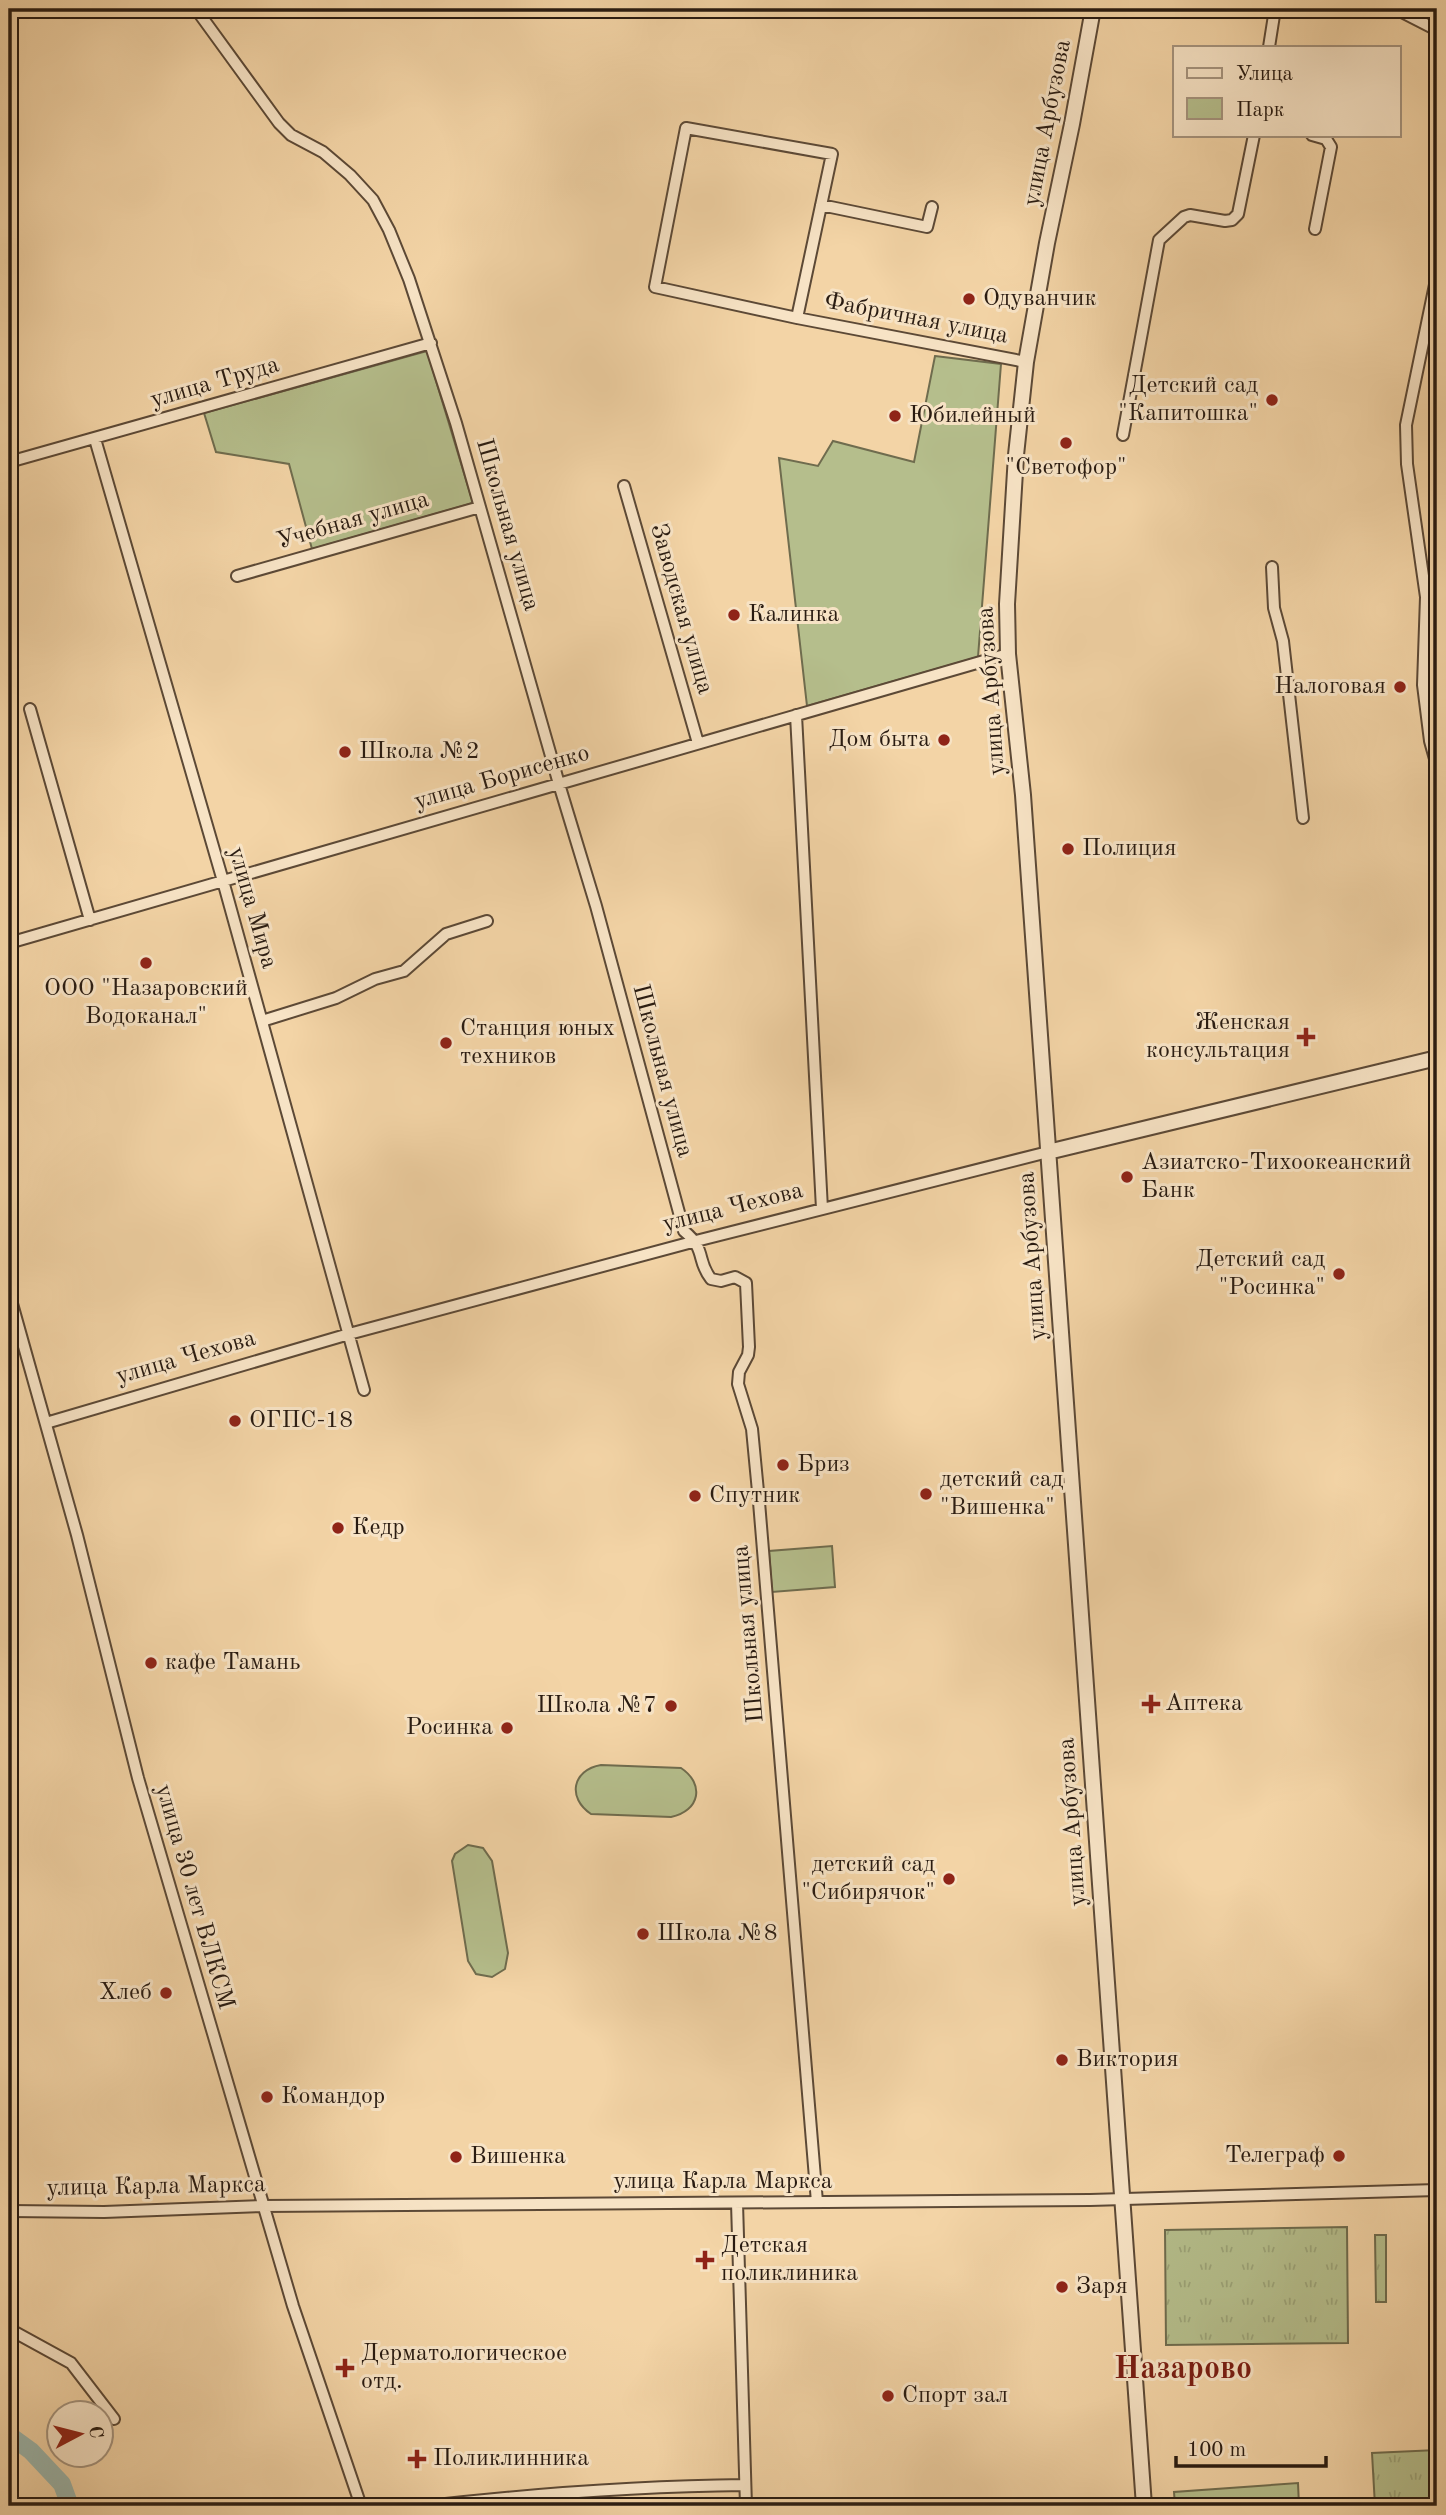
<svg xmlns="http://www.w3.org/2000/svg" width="1446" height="2515" font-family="'Old Standard TT',serif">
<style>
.grass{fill:url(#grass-tufts);stroke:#6f6c4e;stroke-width:2}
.green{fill:#b5be8c;stroke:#6f6c4e;stroke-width:2}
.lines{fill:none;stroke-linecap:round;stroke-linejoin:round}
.river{stroke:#9cb7ad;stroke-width:18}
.minor-casing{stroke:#5c4936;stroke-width:14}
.tertiary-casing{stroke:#5c4936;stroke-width:18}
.minor{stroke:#f7e3c5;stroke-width:10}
.tertiary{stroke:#f7e3c5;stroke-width:14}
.poi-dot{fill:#8f2418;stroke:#f7e3c5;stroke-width:2.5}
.labels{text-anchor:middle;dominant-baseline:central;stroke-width:6;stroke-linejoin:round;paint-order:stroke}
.street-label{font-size:24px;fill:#291b11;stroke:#f7e3c5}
.poi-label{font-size:24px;fill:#291b11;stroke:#f7e3c5;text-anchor:start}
.district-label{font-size:32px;font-weight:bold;fill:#7a1f14;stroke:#f7e3c5}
</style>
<defs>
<pattern id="grass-tufts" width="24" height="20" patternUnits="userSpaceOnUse" patternTransform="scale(1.75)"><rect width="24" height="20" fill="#b5be8c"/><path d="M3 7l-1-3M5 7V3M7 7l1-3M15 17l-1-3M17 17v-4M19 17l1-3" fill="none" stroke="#9ca378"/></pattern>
</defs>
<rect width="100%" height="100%" fill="#f3d4a6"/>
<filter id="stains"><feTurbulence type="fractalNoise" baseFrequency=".00286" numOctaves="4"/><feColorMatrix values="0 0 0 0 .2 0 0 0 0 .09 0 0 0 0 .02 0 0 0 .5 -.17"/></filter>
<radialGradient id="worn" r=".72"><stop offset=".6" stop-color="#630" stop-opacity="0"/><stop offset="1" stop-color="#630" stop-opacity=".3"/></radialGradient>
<path class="grass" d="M1347,2227L1348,2343L1166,2345L1165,2230Z
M1375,2235H1386V2302H1376Z
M1437,2450V2506H1375L1372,2453Z"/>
<path class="green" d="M427,351L473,503L312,549L289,464L216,452L204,413Z
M935,356L1001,364L978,657L807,706L779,458L818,466L833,441L914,462Z
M832,1546L835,1587L772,1592L769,1551Z
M601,1765L681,1768C705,1784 700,1811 671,1817L591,1814C567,1798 572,1770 601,1765Z
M468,1845L483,1848L492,1861L508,1953L505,1969L492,1977L476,1974L468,1961L452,1861L455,1854Z
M1298,2483L1299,2506H1175L1174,2492Z"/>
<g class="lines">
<path class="river" d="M9,2435L31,2451L62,2484L70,2506"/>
<defs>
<path id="minor" d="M196,9L279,123L291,135L323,152L350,175L373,200L389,230L409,279L456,423L559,784L596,906L684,1231C707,1250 696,1260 711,1279L721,1281L735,1277L746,1283L749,1347L748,1355L739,1372L738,1384L752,1429L759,1502L817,2202
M1396,9L1437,30
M1269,47L1275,9
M1312,135L1326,139L1331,147L1315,229
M821,205L927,227L932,207
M1437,275L1406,425L1407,464L1426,597L1423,685L1430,741L1437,766
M797,318L832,154L686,128L655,287L797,318L1026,362
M1123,435L1159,240L1184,217L1190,215L1225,221L1232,220L1238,214L1254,135
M95,439L223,881L364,1390
M9,462L431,343
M624,486L698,743
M1272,567L1274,608L1283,641L1303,818
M237,576L480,507
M30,709L90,920
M796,715L822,1209
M9,943L1008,654
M262,1021L336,998L375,979L404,971L446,934L487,921
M9,1293L77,1535L138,1778L293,2306L361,2506
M46,1423L349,1334L696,1241L1048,1152
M737,2203L746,2506
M9,2211L104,2212L263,2206L1090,2200L1437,2190
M9,2329L71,2363L114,2419
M427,2506C533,2494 638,2486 745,2485"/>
<path id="tertiary" d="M1093,9L1072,124L1047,243L1026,362L1016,455L1007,604L1008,654L1023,795L1144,2506
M1048,1152L1437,1058"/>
</defs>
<use href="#minor" class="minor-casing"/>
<use href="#tertiary" class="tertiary-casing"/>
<use href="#minor" class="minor"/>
<use href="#tertiary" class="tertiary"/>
</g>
<g class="poi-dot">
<circle cx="969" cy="299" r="7"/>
<circle cx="1272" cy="400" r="7"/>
<circle cx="895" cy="416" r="7"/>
<circle cx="1066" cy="443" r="7"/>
<circle cx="734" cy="615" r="7"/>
<circle cx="1400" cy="687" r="7"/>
<circle cx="944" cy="740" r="7"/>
<circle cx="345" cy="752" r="7"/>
<circle cx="1068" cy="849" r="7"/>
<circle cx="146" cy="963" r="7"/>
<path d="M1302.5 1026.5h7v7h7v7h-7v7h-7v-7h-7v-7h7z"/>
<circle cx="446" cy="1043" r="7"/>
<circle cx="1127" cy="1177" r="7"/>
<circle cx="1339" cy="1274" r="7"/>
<circle cx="235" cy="1421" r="7"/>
<circle cx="783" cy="1465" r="7"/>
<circle cx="926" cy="1494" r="7"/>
<circle cx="695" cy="1496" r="7"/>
<circle cx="338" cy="1528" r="7"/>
<circle cx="151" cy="1663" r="7"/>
<path d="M1147.5 1693.5h7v7h7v7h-7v7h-7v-7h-7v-7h7z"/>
<circle cx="671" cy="1706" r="7"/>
<circle cx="507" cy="1728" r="7"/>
<circle cx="949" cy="1879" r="7"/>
<circle cx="643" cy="1934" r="7"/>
<circle cx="166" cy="1993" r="7"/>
<circle cx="1062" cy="2060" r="7"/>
<circle cx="267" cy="2097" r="7"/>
<circle cx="1339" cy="2156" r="7"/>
<circle cx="456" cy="2157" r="7"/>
<path d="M701.5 2249.5h7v7h7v7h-7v7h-7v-7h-7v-7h7z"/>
<circle cx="1062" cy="2287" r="7"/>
<path d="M341.5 2357.5h7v7h7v7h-7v7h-7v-7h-7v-7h7z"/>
<circle cx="888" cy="2396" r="7"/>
<path d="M413.5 2448.5h7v7h7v7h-7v7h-7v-7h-7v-7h7z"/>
</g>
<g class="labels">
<g class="street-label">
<text transform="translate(1048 123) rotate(-79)">улица Арбузова</text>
<text transform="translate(916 319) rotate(11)">Фабричная улица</text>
<text transform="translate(215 383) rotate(-16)">улица Труда</text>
<text transform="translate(353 521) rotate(-16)">Учебная улица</text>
<text transform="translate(507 525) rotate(74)">Школьная улица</text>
<text transform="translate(681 609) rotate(74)">Заводская улица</text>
<text transform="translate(992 691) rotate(-94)">улица Арбузова</text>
<text transform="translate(502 778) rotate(-16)">улица Борисенко</text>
<text transform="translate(252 908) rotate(74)">улица Мира</text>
<text transform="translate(662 1071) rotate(75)">Школьная улица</text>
<text transform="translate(733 1208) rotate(-14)">улица Чехова</text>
<text transform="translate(1033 1256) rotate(-94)">улица Арбузова</text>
<text transform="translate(186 1358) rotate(-16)">улица Чехова</text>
<text transform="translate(749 1634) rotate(-95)">Школьная улица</text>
<text transform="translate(1073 1822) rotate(-94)">улица Арбузова</text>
<text transform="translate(194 1897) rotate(74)">улица 30 лет ВЛКСМ</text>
<text x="723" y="2182">улица Карла Маркса</text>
<text transform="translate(156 2187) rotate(-1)">улица Карла Маркса</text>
</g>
<g class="poi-label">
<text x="983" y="299">Одуванчик</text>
<text x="1258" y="386" text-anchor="end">Детский сад<tspan x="1258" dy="28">"Капитошка"</tspan></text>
<text x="909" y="416">Юбилейный</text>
<text x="1066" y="468" text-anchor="middle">"Светофор"</text>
<text x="748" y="615">Калинка</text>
<text x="1386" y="687" text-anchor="end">Налоговая</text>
<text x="930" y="740" text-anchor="end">Дом быта</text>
<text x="359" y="752">Школа №2</text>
<text x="1082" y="849">Полиция</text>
<text x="146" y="989" text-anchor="middle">ООО "Назаровский<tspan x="146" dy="28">Водоканал"</tspan></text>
<text x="1290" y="1023" text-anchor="end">Женская<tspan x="1290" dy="28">консультация</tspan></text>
<text x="460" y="1029">Станция юных<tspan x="460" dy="28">техников</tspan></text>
<text x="1141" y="1163">Азиатско-Тихоокеанский<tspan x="1141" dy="28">Банк</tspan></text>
<text x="1325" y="1260" text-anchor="end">Детский сад<tspan x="1325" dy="28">"Росинка"</tspan></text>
<text x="249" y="1421">ОГПС-18</text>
<text x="797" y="1465">Бриз</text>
<text x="940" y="1480">детский сад<tspan x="940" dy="28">"Вишенка"</tspan></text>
<text x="709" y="1496">Спутник</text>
<text x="352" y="1528">Кедр</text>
<text x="165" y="1663">кафе Тамань</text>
<text x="1165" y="1704">Аптека</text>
<text x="657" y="1706" text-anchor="end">Школа №7</text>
<text x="493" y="1728" text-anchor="end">Росинка</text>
<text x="935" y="1865" text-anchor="end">детский сад<tspan x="935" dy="28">"Сибирячок"</tspan></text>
<text x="657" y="1934">Школа №8</text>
<text x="152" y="1993" text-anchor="end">Хлеб</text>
<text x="1076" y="2060">Виктория</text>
<text x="281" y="2097">Командор</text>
<text x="1325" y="2156" text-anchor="end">Телеграф</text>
<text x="470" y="2157">Вишенка</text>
<text x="721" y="2246">Детская<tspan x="721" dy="28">поликлиника</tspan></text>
<text x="1076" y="2287">Заря</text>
<text x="361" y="2354">Дерматологическое<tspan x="361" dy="28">отд.</tspan></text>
<text x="902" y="2396">Спорт зал</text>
<text x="433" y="2459">Поликлинника</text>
</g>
<g class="district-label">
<text x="1183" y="2370">Назарово</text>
</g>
</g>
<rect width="1446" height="2515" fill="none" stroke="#f3d4a6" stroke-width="35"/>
<rect x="10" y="10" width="1425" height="2494" fill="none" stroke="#291b11" stroke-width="3.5"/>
<rect x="18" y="18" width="1411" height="2480" fill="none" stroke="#291b11" stroke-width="2"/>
<rect x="1173" y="46" width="228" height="91" fill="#f7e3c5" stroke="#a5937d" stroke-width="2"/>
<rect x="1187" y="68" width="35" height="10" fill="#f7e3c5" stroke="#a5937d" stroke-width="2"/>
<text x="1236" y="80" font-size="21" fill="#291b11">Улица</text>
<rect x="1187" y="98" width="35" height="21" fill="#b5be8c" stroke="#a5937d" stroke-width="2"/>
<text x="1236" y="116" font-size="21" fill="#291b11">Парк</text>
<g transform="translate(80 2434) rotate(83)"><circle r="33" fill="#f7e3c5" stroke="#a5937d" stroke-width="2"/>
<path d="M0-5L12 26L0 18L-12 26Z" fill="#8f2418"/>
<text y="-10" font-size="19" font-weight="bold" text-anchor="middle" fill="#291b11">С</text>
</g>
<path d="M1176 2456v10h150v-10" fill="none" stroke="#291b11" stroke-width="3.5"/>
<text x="1187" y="2456" font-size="21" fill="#291b11" stroke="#f7e3c5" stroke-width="5" paint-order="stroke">100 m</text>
<rect width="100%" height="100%" filter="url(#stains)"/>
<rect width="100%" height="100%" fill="url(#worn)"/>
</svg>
